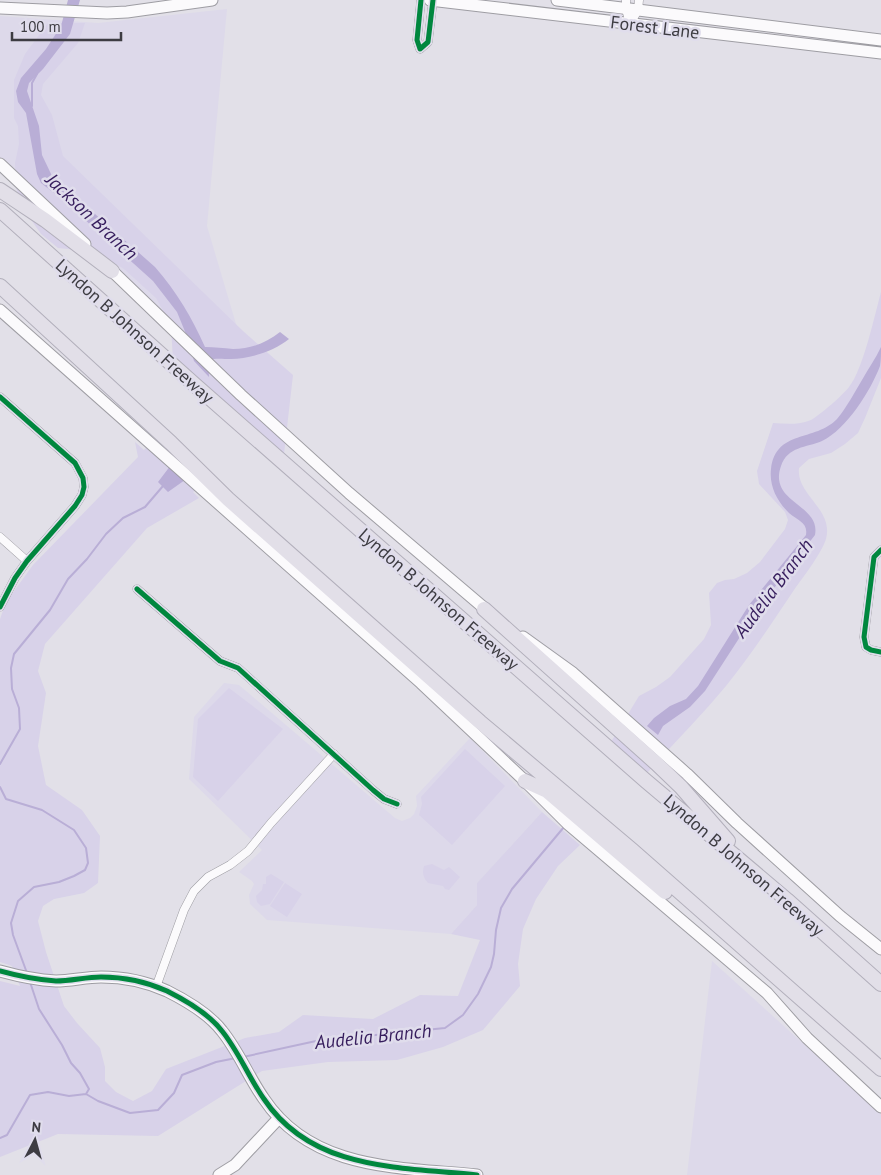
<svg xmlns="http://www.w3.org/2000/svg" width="881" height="1175" font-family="'PT Sans',sans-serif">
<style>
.built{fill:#ddd9ea}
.green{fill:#d8d2e9}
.water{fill:#b9aed6}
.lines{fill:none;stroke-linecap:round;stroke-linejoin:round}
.stream{stroke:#b9aed6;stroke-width:2}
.street-casing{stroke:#9e9da3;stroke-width:9}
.secondary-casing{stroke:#9e9da3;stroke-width:13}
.highway-casing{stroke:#b2afbb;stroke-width:16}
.street{stroke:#fbfafc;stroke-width:8}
.secondary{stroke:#fbfafc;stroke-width:11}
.highway{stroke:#e2dfe8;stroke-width:14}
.cycleway-casing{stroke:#e0ddec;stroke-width:8}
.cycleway{stroke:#00873e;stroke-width:5}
.labels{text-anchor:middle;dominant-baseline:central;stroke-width:5;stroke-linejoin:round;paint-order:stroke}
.street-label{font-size:18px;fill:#3d3c42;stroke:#e0ddec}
.water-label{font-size:19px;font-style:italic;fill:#361d5d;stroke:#e0ddec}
</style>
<rect width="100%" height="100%" fill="#e2e0e8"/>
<path class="built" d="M227,9L207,226L263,415L0,171V16L98,23Z
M224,683L239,685L395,818L402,821L410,818L414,814L417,806L416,796L470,738L542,812L477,883V905L451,934L267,920L250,904L249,895L254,884L252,881L239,872L262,850L189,779L194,717Z
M712,961L881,1114V1175H687Z"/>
<path class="green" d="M48,23H85L78,43L43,84L41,95L52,115L63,156L243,331L293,375L284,454L173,362L171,325L156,298L124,269L97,252L58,248L41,234L25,211L16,188L15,163L19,144L18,126L14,118V80L25,54Z
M881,292V378L865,418L858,433L845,444L831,453L809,459L799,468C796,495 834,509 826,539C822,552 805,575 796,587C774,620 751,655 726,686C701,716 673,744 647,773L611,742L639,696L656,687L670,677L704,639L711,625L709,593L717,583L725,580L734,579L747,573L760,562L785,529L788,520L785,512L759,484L757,471L773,423C786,424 800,425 811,420C820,415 843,395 849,387C863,370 875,314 881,292Z
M162,431L216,477L193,492L199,498L147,528L45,644L38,671L46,693L38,746L46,785L82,810L100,836L98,883L84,893L54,899L43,906L38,921L46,952L64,1006L77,1023L100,1048L105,1067V1081L116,1092L133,1101L152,1091L166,1069L245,1038L279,1032L303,1015L373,1019L420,995L458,996L480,940L451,934L477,905V883L542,812L580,845L558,866L536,899L523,929L518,964L520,986L483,1030L443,1047L397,1060L328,1062L262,1071L158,1136L58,1134L0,1157V981L20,986L12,966L0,962V619L6,602L33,565L138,457L135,442L144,450Z
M229,688L283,729L218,801L193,777L198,719Z
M465,749L505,786L452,845L419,815L422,804L421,797Z
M432,864L444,870L449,867L460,877L449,890L445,889L443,886L428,883C423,877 422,873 424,866Z
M271,874L284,882L270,904L261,906L257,902L256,896L262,890L263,884H266V877Z
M285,883L302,894L287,917L270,906Z"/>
<path class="water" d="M68,0H80L70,34L43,69L29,83L27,91L39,126L42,155L52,176L155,267C177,292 192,318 205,347C215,347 223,348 233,349C251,349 266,343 280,332L289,339C274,351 250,359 231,359C222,359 216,358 208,360L209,377L194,361L186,334L177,312L153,281L63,200L41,183L37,174L26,113L18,102L16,91L21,78L46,49L61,26Z
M881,347C881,353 881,360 880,366C871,390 847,429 822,441C806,448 788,446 781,466C768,503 821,504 815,535L758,609L705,691L690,707L663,726L658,735L647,726L654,718L670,706L686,699L698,686L749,605L806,535C808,522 798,521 789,513C777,501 769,486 771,469C776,429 815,442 837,419C847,407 854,393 862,380C868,369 876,358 881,347Z
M174,461L192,475L168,492L158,482Z"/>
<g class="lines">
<path class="stream" d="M32,106V83L37,74
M0,764L20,729L19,708L12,689L11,668L14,654L50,610L68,579L87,559L106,534L123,518L145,507L163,486
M0,787L6,799L42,810L74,830L86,848L88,863L85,870L74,876L59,882L34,887L18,901L11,923L13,935L27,973
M243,1057L316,1041L445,1028L463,1015L478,994L491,967L494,954L496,930L501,908L512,889L564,827
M86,1094L98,1101L130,1113L158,1110L174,1093L182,1075L216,1062L236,1058
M0,1138L7,1135L30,1095L48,1092L69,1096L86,1094L89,1089L80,1073L71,1063L62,1045L39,1009L30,982"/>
<defs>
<path id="street" d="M421,0L417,40L420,49L428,42L433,0
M626,0V9L630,24
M630,24L638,10L639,0
M0,397L75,463L83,478L84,487L82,495L75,506L27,561L15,578L0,607
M0,537L27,561
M881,550L874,557L864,637L866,647L871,650L881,652
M137,589L220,661L238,668L373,790L384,799L397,804
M156,987L184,910L194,891L208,877L230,865L248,851L271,823L334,754"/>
<path id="secondary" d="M430,0L881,53
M557,0L881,40
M0,8L107,13L127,12L212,0
M0,164L85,244
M107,266L241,395L349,493L490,613
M0,310L421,683L525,781L568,824L767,993L807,1038L881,1107
M523,637L573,673L687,774L737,823L840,916L881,949
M0,971C18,976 37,980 56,981C71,981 86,977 101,977C123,977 147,982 167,991C187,1001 209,1014 222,1031C239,1052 249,1078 264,1099C312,1171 400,1167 477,1175
M219,1175L235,1165L279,1118"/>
<path id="highway" d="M0,190L45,220L112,271
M0,210L195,385L646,781L787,900L881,984
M0,286L171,443L228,499L480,722L632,850L881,1069
M484,609L656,763L681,787L728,841
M525,781L547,791L665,892"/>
</defs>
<use href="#street" class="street-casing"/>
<use href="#secondary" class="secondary-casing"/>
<use href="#highway" class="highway-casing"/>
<use href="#street" class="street"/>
<use href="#secondary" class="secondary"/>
<use href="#highway" class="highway"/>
<defs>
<path id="cycleway" d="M421,0L417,40L420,49L428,42L433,0
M0,397L75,463L83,478L84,487L82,495L75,506L27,561L15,578L0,607
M881,550L874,557L864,637L866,647L871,650L881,652
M137,589L220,661L238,668L373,790L384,799L397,804
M0,971C18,976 37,980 56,981C71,981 86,977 101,977C123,977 147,982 167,991C187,1001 209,1014 222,1031C239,1052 249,1078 264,1099C312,1171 400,1167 477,1175"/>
</defs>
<use href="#cycleway" class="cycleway-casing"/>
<use href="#cycleway" class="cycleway"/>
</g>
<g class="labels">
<g class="street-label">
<text transform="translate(655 27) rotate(7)">Forest Lane</text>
<text transform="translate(135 331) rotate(42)">Lyndon B Johnson Freeway</text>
<text transform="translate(439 599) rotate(41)">Lyndon B Johnson Freeway</text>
<text transform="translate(744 865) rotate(41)">Lyndon B Johnson Freeway</text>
</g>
<g class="water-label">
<text transform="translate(92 216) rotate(43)">Jackson Branch</text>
<text transform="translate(773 588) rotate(-53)">Audelia Branch</text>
<text transform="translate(373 1036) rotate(-6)">Audelia Branch</text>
</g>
</g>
<g transform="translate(35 1140) rotate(6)" stroke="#e0ddec" stroke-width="4" paint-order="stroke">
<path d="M0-4L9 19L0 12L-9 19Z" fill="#3d3c42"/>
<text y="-8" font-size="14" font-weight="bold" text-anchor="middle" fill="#3d3c42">N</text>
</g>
<path d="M12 32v8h109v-8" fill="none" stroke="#3d3c42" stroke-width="2.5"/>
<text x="20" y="32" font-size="15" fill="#3d3c42" stroke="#e0ddec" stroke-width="4" paint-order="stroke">100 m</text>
</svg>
